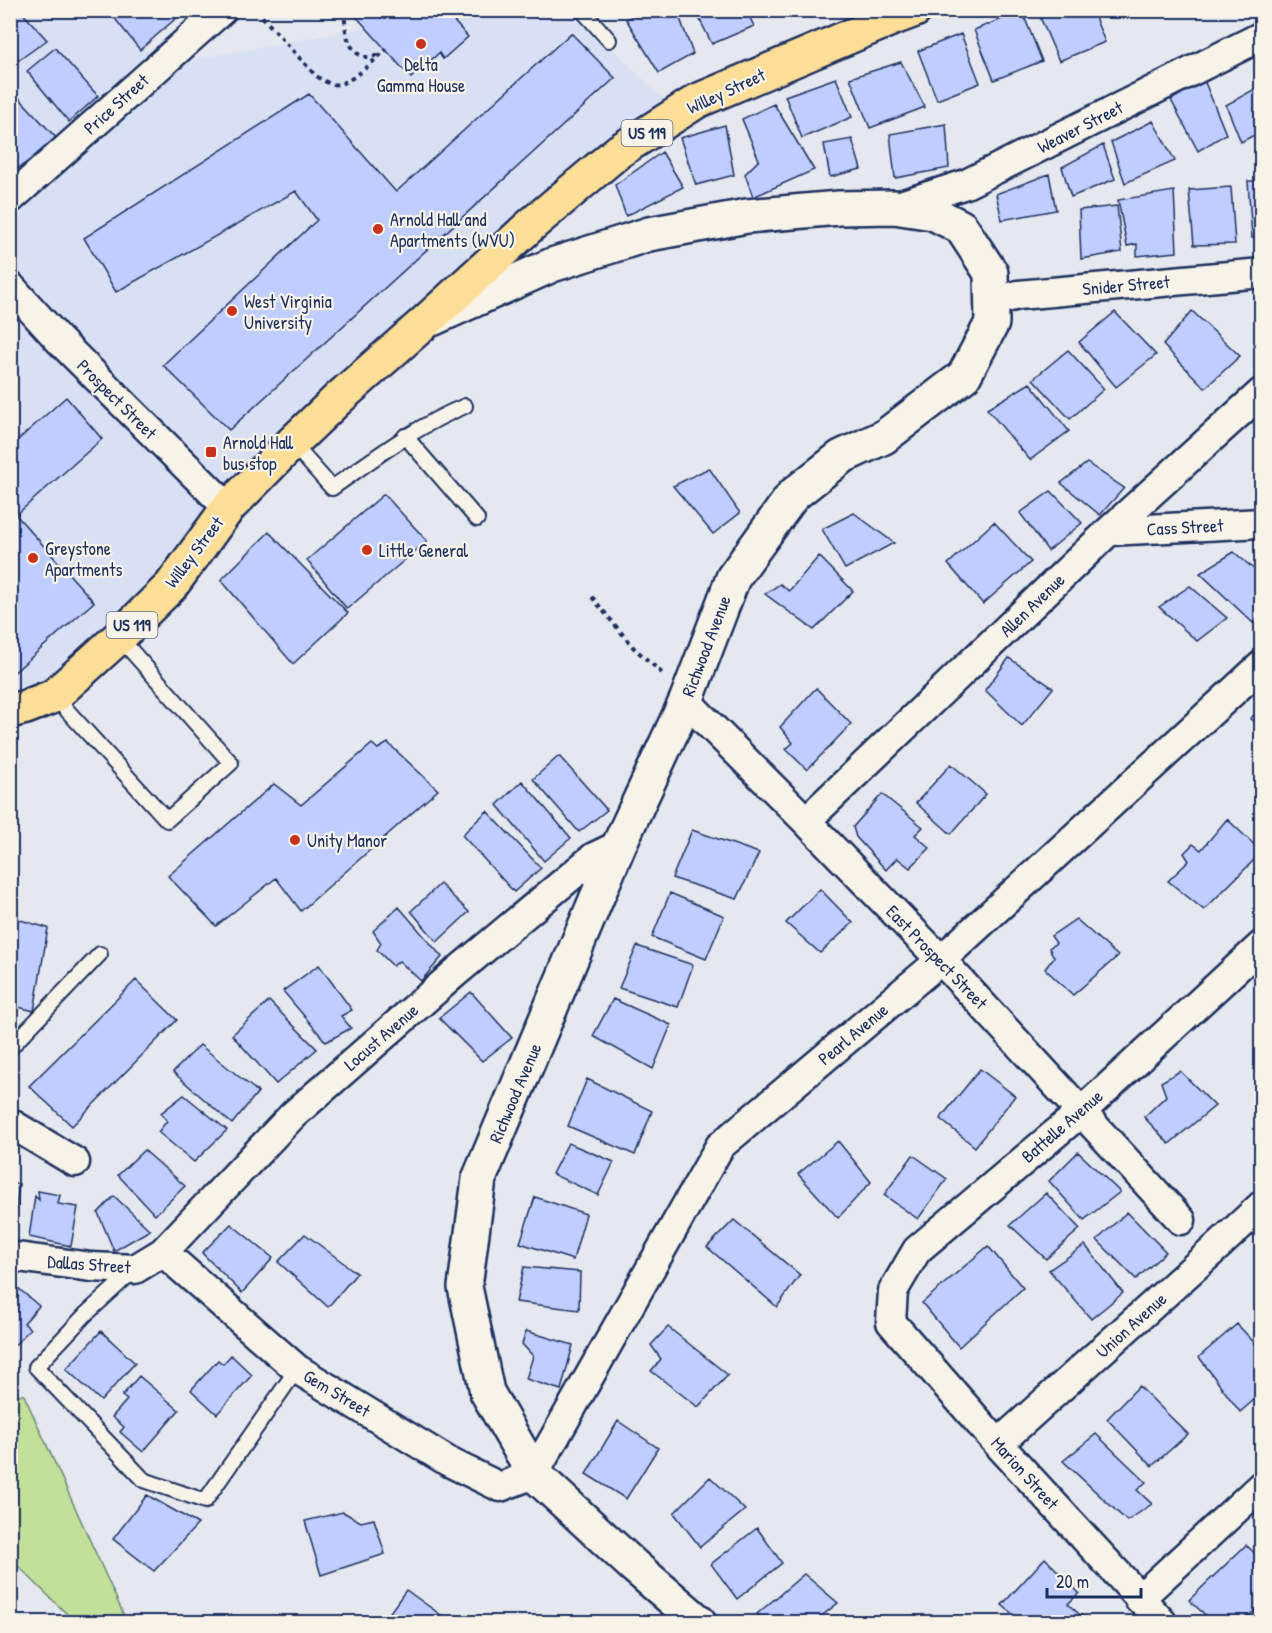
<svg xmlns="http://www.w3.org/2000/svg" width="1272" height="1633" font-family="'Patrick Hand',sans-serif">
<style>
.built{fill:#dae0f4}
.green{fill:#c2e099;stroke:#6e887c;stroke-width:1.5}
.building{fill:#bfcefe;stroke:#1b2f5e;stroke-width:1.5}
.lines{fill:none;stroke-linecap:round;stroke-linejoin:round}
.service-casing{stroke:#1b2f5e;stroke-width:18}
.minor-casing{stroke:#1b2f5e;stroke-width:33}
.tertiary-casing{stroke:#1b2f5e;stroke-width:38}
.primary-casing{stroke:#1b2f5e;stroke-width:38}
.path{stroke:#1b2f5e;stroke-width:4;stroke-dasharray:4.5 4.5;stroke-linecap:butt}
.service{stroke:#f7f3e8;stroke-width:14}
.minor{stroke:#f7f3e8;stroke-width:28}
.tertiary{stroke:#f7f3e8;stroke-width:33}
.primary{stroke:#fcde96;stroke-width:33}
.poi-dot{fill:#c8321e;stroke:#f7f3e8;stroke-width:2}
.labels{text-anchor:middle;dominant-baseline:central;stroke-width:4.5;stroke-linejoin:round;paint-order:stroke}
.shield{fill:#f7f3e8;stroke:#5d6a87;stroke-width:1.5}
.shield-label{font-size:16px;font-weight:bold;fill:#1b2f5e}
.poi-label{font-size:18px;fill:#1b2f5e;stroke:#f7f3e8;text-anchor:start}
.street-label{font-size:18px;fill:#1b2f5e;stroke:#f7f3e8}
</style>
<rect width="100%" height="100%" fill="#e6e8ef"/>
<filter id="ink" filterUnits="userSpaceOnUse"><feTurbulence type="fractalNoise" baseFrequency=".0167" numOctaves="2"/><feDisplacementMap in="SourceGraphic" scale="12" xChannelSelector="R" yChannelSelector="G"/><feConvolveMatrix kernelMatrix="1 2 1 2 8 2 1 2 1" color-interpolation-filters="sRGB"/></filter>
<g filter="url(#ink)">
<path class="built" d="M11,11H113L161,65L353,30L431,11H573L678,113L228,508L42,691L11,711Z"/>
<path class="green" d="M10,1394L24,1395L127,1622H75L11,1559Z"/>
<path class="building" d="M10,10H20L47,40L19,60L10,51Z
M108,10H182L183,12L140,50Z
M360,10H444L468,37L443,59L439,53L411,78L355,15Z
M646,10H677L693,54L659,73L626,19Z
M695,10H746L754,26L712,44Z
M1037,10H1092L1105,42L1059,61Z
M1022,11L1042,61L994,80L974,30Z
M571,33L615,78L229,430L163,365L317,220L296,191L116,292L84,238L309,94L396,192Z
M961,34L980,83L937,100L918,51Z
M55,48L98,96L69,122L27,71Z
M901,62L925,107L870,128L850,78Z
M836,78L852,117L802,138L785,96Z
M1204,80L1226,134L1198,151L1171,100Z
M1262,85V131L1241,142L1226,105Z
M10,88L58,140L10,174Z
M774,104L814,170L753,197L745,174L759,160L742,119Z
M1153,121L1175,161L1125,183L1111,142Z
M946,124L949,168L895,178L890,134Z
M725,125L734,175L696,185L680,138Z
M852,139L861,169L830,177L824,144Z
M1103,145L1115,179L1071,197L1062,167Z
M662,152L683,187L626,216L615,185Z
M1049,174L1056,210L1002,220L996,194Z
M1248,181H1262V236L1252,238Z
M1231,187L1235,244L1194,245L1189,190Z
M1174,191L1177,252L1137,256V244L1127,246L1118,200Z
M1117,206L1122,252L1081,259L1079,210Z
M1192,311L1240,356L1205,388L1163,345Z
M1115,312L1156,355L1116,387L1079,342Z
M1068,350L1104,389L1070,419L1033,379Z
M1030,383L1069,431L1030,460L987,409Z
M66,397L102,439L16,515L94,602L10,676V447Z
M1087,463L1124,488L1100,515L1061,483Z
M709,468L740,513L713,534L673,486Z
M1051,491L1082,523L1048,551L1020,513Z
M384,494L427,541L347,609L307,560Z
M854,513L894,543L845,569L822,529Z
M994,522L1031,562L983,604L948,564Z
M269,532L348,613L293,664L221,580Z
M1234,552L1262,576V614L1253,623L1200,573Z
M819,556L853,591L814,630L765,594L780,584L789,591Z
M1190,586L1227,618L1197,641L1159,607Z
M1009,658L1053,688L1022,726L985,690Z
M816,688L851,724L807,770L786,749L793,743L780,727Z
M1262,707V727L1250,719Z
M388,743L438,790L301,911L276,878L216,926L168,876L274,784L301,805L372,744L378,749Z
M559,756L607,810L579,832L533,779Z
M951,764L986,794L951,834L916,803Z
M522,781L571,838L544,861L497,805Z
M882,794L923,827L915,835L930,848L910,868L897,858L886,870L856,837L853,827Z
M487,811L541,868L514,892L462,835Z
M1227,819L1262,852L1204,910L1168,881L1189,861L1184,853L1193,844L1201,850Z
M692,830L759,853L737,899L672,878Z
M440,884L469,912L437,942L411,911Z
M820,889L853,923L820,953L786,923Z
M670,893L724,916L706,959L652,937Z
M399,907L442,957L421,981L399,961L393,966L377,950L381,943L373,931Z
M10,917L48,928L34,1011L10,1005Z
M1076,919L1118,956L1073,995L1045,969L1054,957L1049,948L1056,943L1051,936Z
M637,946L693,965L678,1007L619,988Z
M319,965L352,1010L341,1016L351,1028L326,1042L283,991Z
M136,980L177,1020L72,1126L29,1086Z
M471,992L512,1038L482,1061L439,1018Z
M613,999L671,1025L653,1069L593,1036Z
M269,1001L317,1049L276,1084L232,1035Z
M200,1045L258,1092L232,1124L173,1072Z
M980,1069L1015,1096L975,1147L940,1119Z
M1180,1071L1215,1106L1169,1144L1144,1117L1166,1096L1161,1082Z
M587,1079L652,1111L635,1155L568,1126Z
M184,1095L227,1130L194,1162L158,1132L167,1121L161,1113Z
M838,1141L871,1182L838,1218L798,1174Z
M568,1143L614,1162L598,1195L552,1174Z
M144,1150L185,1186L155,1215L118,1175Z
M1078,1152L1120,1192L1084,1220L1049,1181Z
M913,1155L947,1179L918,1219L884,1195Z
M10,1184H19L14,1229H10Z
M38,1191L60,1195L58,1204L78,1207L71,1246L29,1237L35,1196L39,1200Z
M1046,1193L1080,1229L1046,1259L1010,1225Z
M114,1196L150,1230L114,1251L98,1213Z
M535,1197L586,1214L573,1260L520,1243Z
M1127,1212L1166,1252L1136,1279L1097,1240Z
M734,1220L800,1275L777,1307L707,1247Z
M231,1224L273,1258L242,1293L202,1253Z
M305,1234L357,1273L328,1307L278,1262Z
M1085,1245L1123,1293L1091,1319L1049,1270Z
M988,1246L1023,1288L959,1347L922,1303Z
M524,1267L580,1272L579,1310L516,1302Z
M10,1281L39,1306L24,1323L30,1329L10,1350Z
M1237,1324L1262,1351V1393L1240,1412L1199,1357Z
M668,1327L728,1375L698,1407L651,1371L661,1359L651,1345Z
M101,1331L135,1363L101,1401L66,1369Z
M526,1331L573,1345L561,1390L526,1379L533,1356L522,1344Z
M231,1355L252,1375L217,1414L191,1390L218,1360L223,1364Z
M139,1376L179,1410L143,1452L120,1432L124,1427L112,1417L127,1400L122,1396Z
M1139,1386L1188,1434L1152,1466L1107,1419Z
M618,1421L658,1448L626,1499L586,1474Z
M1096,1434L1146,1482L1137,1490L1152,1504L1127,1521L1063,1461Z
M710,1477L745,1510L700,1547L674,1513Z
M147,1495L198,1524L154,1571L113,1539Z
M343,1512L361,1522L374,1519L385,1554L321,1575L305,1521Z
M757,1528L782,1563L737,1599L711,1564Z
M1246,1545L1262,1560V1604L1242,1622H1213L1189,1600Z
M1045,1558L1079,1593L1068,1604L1088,1622H1022L1002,1605Z
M804,1574L838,1603L814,1622H765L757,1614Z
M406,1590L445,1618L442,1622H383Z"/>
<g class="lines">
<defs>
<path id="service" d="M582,10L609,40
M405,436L477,519
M292,443L332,488C375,458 416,426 465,406
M54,696L167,820L231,763L119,637
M10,1048L100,954
M133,1271L85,1315L36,1367L144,1480L205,1501L297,1369"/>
<path id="minor" d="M10,199L222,10
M894,207L966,184L1262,36
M10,286L59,340L228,508
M991,302L1018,295L1262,273
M1109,531L1262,523
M686,701L806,821L941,960L1181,1220
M806,821L1109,531L1262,392
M10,1123L75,1162
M163,1252L297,1369L449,1462L500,1487L534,1474L720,1146L941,960L1262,665
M10,1256L91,1267L135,1269L163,1252L292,1116L455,973L594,857L619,845
M998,1444L1218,1246L1262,1205
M1139,1599L1262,1485
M1162,1622L998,1444L891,1322L893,1291L917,1250L1081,1112L1262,945"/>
<path id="tertiary" d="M432,319L552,265L649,234L747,216L839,208L894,207L933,213L961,227L991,273L992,323L964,376L884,437L841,457L793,495L733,578L686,701L619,845L479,1179L465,1287L487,1392L534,1474L634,1566L699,1622"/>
<path id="primary" d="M10,711L26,707L54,696L119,637L171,586L228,508L292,443L339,398L423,324L531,225L619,151L697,101L891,19L915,10"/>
</defs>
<use href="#service" class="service-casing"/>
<use href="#minor" class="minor-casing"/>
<use href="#tertiary" class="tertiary-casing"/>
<use href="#primary" class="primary-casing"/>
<path class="path" d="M256,10L316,76C323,80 331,86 339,84C354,81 374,60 386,50
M346,10C342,26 349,60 371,57C374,57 377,54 380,53
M592,597L633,647L663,674"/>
<use href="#service" class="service"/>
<use href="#minor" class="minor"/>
<use href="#tertiary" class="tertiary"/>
<use href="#primary" class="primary"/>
</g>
</g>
<g class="poi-dot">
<circle cx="421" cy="44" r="6"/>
<circle cx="378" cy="229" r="6"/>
<circle cx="232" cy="311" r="6"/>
<rect x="205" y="446" width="12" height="12" rx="3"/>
<circle cx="367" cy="550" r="6"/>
<circle cx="33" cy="558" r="6"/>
<circle cx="295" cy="840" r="6"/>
</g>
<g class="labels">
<g class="shield">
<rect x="621.5" y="120" width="51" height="26" rx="4.5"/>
<rect x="106.5" y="612" width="51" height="26" rx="4.5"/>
</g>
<g class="shield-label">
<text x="647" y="133">US 119</text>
<text x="132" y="625">US 119</text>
</g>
<g class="poi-label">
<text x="421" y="64" text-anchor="middle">Delta<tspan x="421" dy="21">Gamma House</tspan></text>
<text x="390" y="219">Arnold Hall and<tspan x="390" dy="21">Apartments (WVU)</tspan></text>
<text x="244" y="301">West Virginia<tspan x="244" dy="21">University</tspan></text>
<text x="223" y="442">Arnold Hall<tspan x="223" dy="21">bus stop</tspan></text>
<text x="45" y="548">Greystone<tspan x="45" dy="21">Apartments</tspan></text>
<text x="379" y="550">Little General</text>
<text x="307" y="840">Unity Manor</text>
</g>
<g class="street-label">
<text transform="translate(726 91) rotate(-25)">Willey Street</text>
<text transform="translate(116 104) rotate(-42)">Price Street</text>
<text transform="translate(1080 127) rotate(-27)">Weaver Street</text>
<text transform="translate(1126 285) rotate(-5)">Snider Street</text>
<text transform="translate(117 399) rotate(45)">Prospect Street</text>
<text transform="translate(1185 527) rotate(-3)">Cass Street</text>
<text transform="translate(194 552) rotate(-53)">Willey Street</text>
<text transform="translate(1032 605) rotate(-44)">Allen Avenue</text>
<text transform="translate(706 646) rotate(-69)">Richwood Avenue</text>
<text transform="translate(937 957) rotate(46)">East Prospect Street</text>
<text transform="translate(853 1034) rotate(-40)">Pearl Avenue</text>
<text transform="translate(381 1037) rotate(-41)">Locust Avenue</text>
<text transform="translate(515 1093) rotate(-67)">Richwood Avenue</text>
<text transform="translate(1062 1126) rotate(-41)">Battelle Avenue</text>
<text transform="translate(89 1264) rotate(4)">Dallas Street</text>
<text transform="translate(1131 1325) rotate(-42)">Union Avenue</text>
<text transform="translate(337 1393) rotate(31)">Gem Street</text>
<text transform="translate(1025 1473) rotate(48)">Marion Street</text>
</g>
</g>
<rect width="1272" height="1633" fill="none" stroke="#f7f3e8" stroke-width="36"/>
<rect x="18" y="18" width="1236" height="1597" fill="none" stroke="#1b2f5e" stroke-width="2" filter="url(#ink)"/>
<path d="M1047 1588v9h94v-9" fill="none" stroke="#1b2f5e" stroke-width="3"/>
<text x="1056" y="1588" font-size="18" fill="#1b2f5e" stroke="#f7f3e8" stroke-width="4.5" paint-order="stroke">20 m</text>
</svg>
